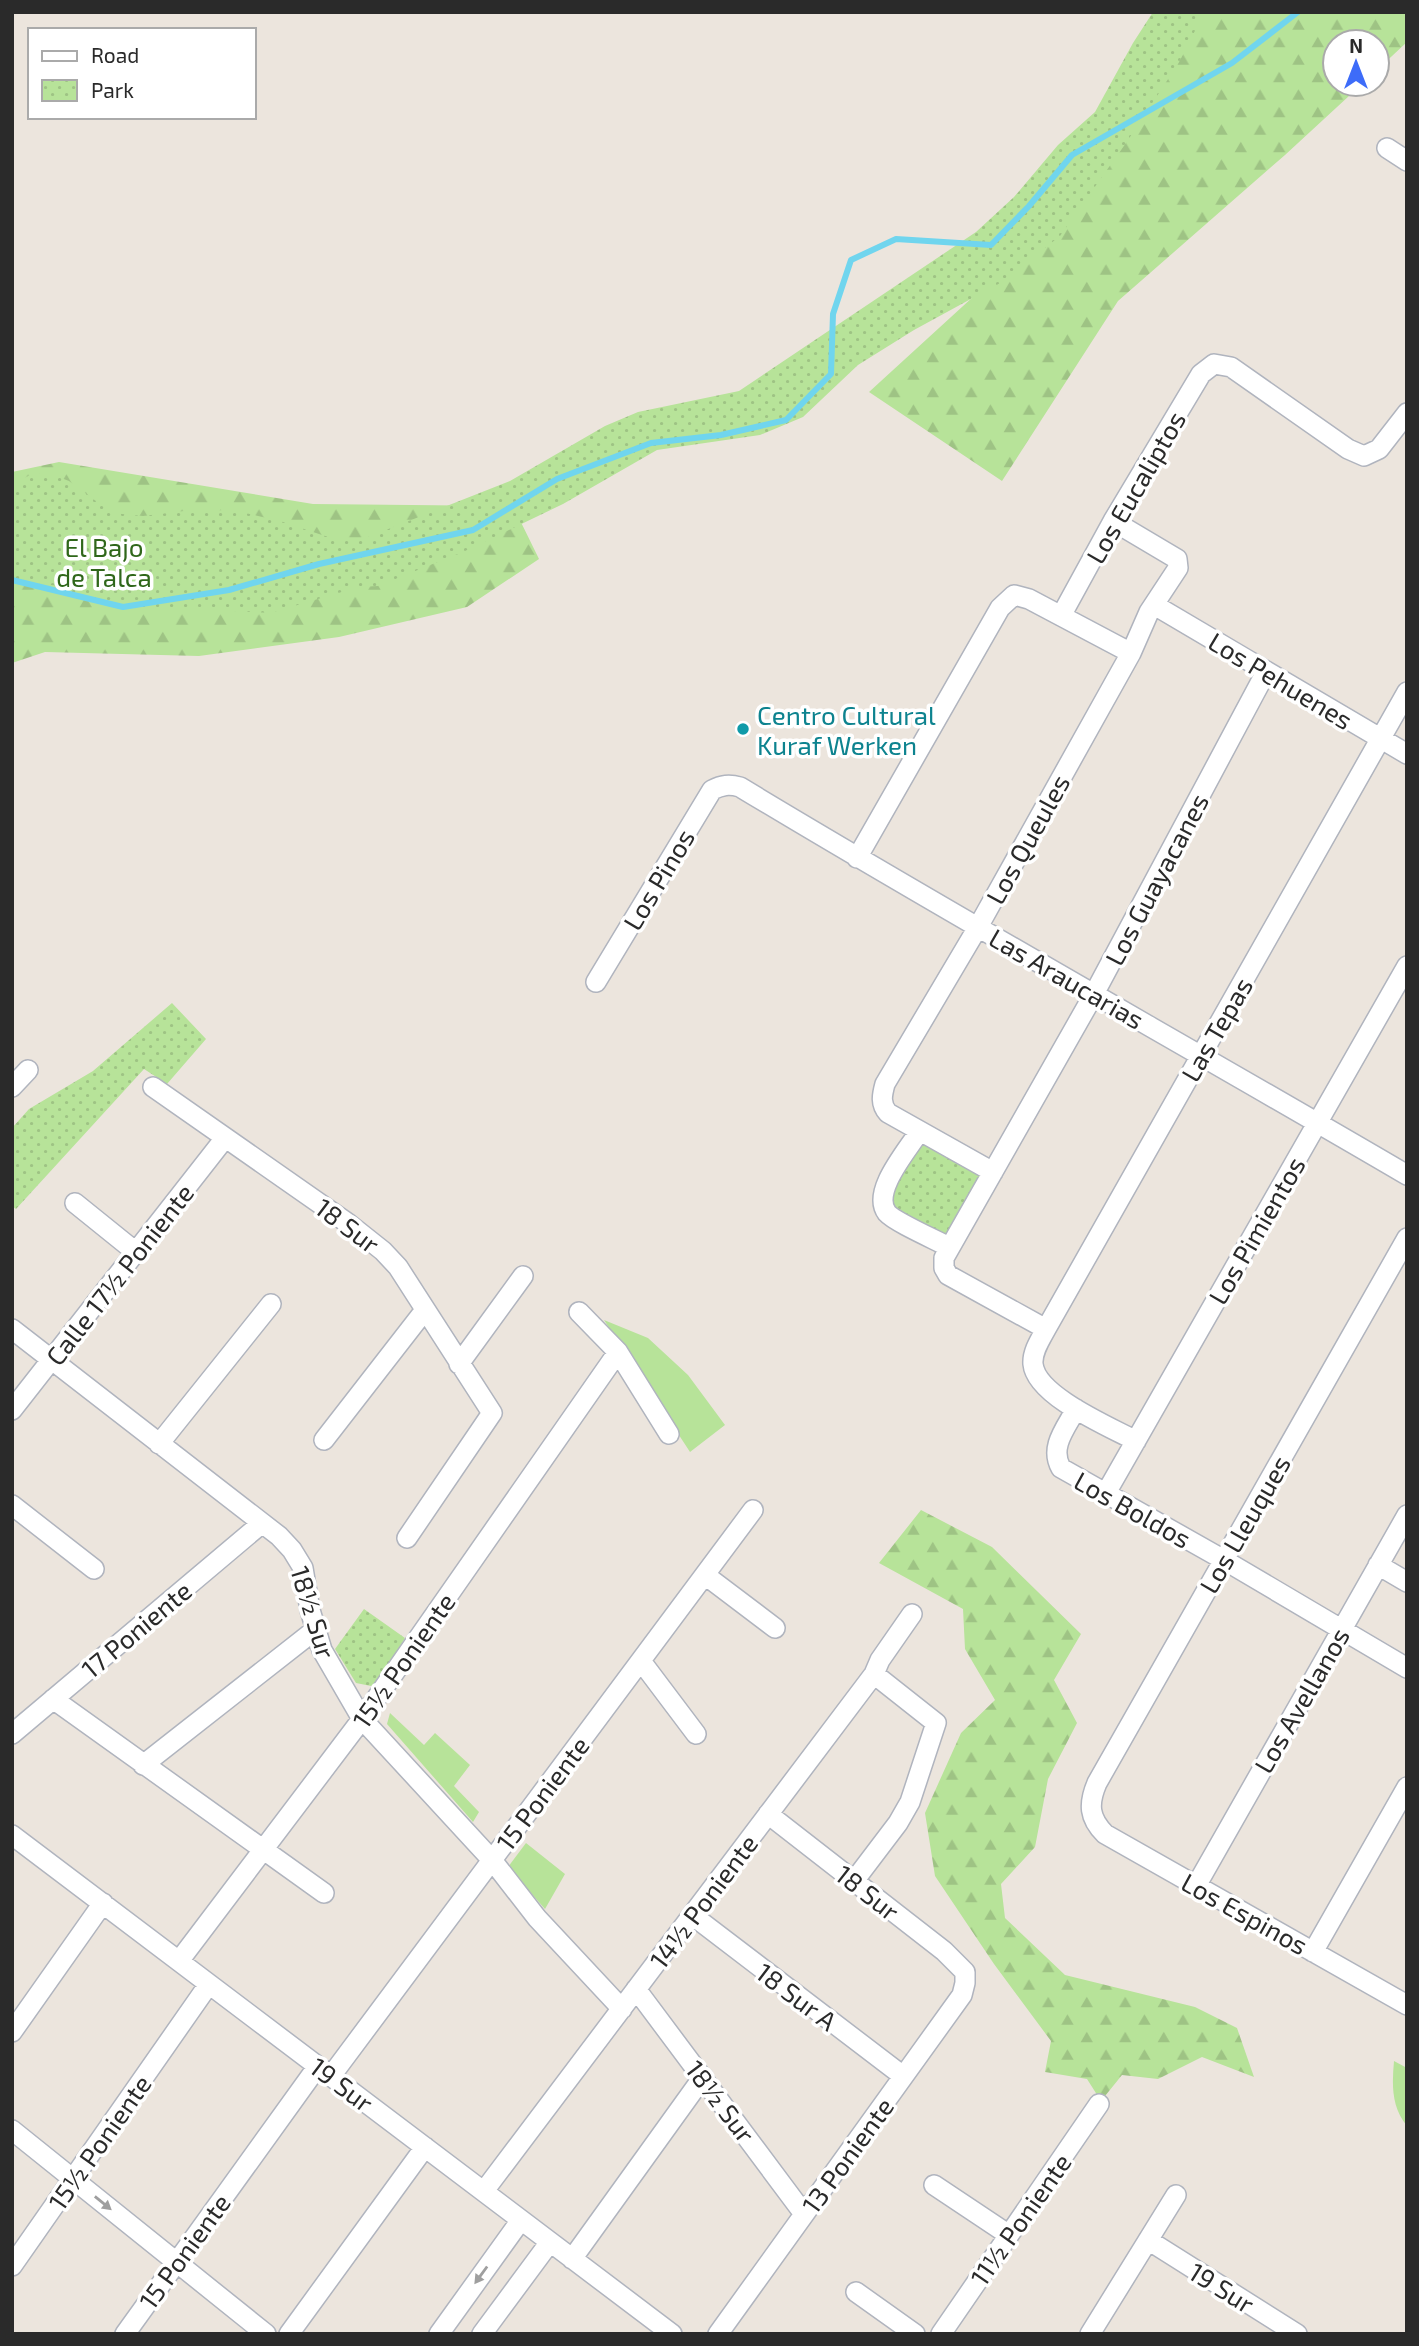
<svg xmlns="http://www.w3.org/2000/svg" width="1419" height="2346" font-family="'Exo 2',sans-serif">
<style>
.grass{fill:#b7e399}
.forest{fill:url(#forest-firs)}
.park{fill:url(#park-dots)}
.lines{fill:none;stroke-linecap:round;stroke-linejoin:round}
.stream{stroke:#70d5ee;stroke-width:6}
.minor-casing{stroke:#b0b4be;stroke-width:22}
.minor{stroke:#fff;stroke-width:19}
.oneway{fill:#9f9f9f}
.culture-dot{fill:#0f9aa8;stroke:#fff;stroke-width:2.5}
.labels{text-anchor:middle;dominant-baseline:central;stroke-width:7;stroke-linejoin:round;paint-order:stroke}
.street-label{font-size:26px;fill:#2a2a2a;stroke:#fff}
.park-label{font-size:26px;fill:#2f671a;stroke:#fff}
.culture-label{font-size:26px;fill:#0d838f;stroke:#fff;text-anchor:start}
</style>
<defs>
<pattern id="forest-firs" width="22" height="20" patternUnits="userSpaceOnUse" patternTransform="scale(1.75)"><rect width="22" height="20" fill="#b7e399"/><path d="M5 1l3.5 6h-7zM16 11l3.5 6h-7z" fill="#9ec384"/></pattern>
<pattern id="park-dots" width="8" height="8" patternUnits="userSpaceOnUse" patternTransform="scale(1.75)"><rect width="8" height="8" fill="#b7e399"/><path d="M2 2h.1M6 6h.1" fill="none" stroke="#9ec384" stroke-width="1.8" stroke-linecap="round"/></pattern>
</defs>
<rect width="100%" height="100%" fill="#ece5dd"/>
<path class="grass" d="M604,1320L648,1338L688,1375L725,1425L690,1452Z
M390,1713L424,1745L435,1733L470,1765L454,1786L479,1812L473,1822L387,1724Z
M526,1843L565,1874L545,1909L508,1867Z
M1394,2061L1407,2068V2126C1391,2107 1392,2084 1394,2061Z"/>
<path class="forest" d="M1187,12H1407V42L1377,70V42H1335V84H1362L1285,155L1118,301L1002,481L869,392L1081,198Z
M59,462L313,504L513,506L539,559L467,607L339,637L199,656L45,652L12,663V472Z
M921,1510L992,1547L1081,1634L1054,1680L1077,1723L1048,1779L1035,1847L1001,1884L1005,1918L1065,1975L1195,2007L1237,2028L1254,2077L1202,2057L1158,2079L1122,2075L1101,2101L1087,2079L1045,2072L1051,2041L994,1964L935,1876L925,1813L961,1733L995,1700L965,1649L963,1609L879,1563Z"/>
<path class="park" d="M1153,12H1208L1202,17L1178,64L1126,143L1060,236L1002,282L914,330L858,365L803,417L760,435L657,450L563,504L465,551L378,586L359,587L270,613L198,609H130L88,599L58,586L25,581L12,583V485L30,475L48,473L69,481L112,513L143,516L184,511L233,510L283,522L325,536L358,541L510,481L605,426L638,412L739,391L976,232L1014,197L1058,145L1095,112L1133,43Z
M172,1003L206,1039L167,1084L144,1069L16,1209L12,1206V1128L29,1109L93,1071Z
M919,1132L993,1172L949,1247L888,1214L883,1188Z
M364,1609L405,1638L376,1687L356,1683L335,1649Z"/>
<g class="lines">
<path class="stream" d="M12,580L123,607L229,590L319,564L473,530L557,479L651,443L721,435L786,420L831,374L833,314L851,260L896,239L991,245L1029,206L1072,155L1232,63L1298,12"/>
<defs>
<path id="minor" d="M1387,148L1407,161
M1156,606L1407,754
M1061,616L1113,521L1201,374L1214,364L1231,367L1348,449L1364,456L1379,449L1407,413
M857,858L1000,608L1014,595L1029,599L1131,653
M596,982L712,790C722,785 729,784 740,787C960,920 1185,1045 1407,1175
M12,1087L28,1070
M153,1087L349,1224L383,1251L398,1267L492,1413L407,1538
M919,1132C907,1151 871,1192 887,1213C895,1222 936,1240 949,1247
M993,1172L888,1113C880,1104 882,1095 885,1084L978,927L1131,653L1149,612L1178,568L1177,559L1113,521
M75,1203L137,1253
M1407,1238L1097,1783C1088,1804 1089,1818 1105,1834L1407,2005
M579,1312L618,1352L669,1434
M12,1329L279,1536L292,1550L303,1568L310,1610L322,1650L362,1719L492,1860L537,1918L622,2009
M1046,1329L948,1275L944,1268V1258L1094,994L1266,672
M459,1364L523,1276
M1076,1409C1066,1428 1049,1447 1061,1468L1224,1560L1407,1668
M12,1410L225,1138
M324,1440L425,1310
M1136,1441C1110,1427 1036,1396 1033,1364C1032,1352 1040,1340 1046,1329L1407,692
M159,1444L271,1304
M1106,1493L1407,966
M12,1505L94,1569
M1378,1565L1407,1582
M705,1575L775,1628
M641,1661L696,1734
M53,1699L324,1893
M12,1734L261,1524
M143,1765L315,1630
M12,1835L672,2334
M854,1881L898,1823L910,1802L936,1723L874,1674
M1196,1886L1407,1515
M692,1915L903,2076
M1313,1952L1407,1787
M179,1961L362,1719L618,1352
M636,1989L804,2214
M12,2032L103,1903
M331,2076L753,1510
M12,2130L266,2334
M934,2185L1009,2235
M484,2191L874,1674L880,1660L912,1614
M1148,2240L1297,2334
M572,2259L703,2077
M12,2266L209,1984
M856,2292L915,2334
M125,2334L318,2066
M289,2334L425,2147
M439,2334L521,2220
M482,2334L550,2242
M718,2334L962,1995L965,1983V1972L944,1951L768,1814
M941,2334L1099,2104
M1090,2334L1176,2195"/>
</defs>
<use href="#minor" class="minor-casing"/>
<use href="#minor" class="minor"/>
</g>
<defs><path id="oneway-solid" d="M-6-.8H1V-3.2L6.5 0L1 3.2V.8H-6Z" transform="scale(1.75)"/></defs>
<g class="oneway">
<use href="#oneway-solid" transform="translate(103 2203) rotate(39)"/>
<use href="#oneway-solid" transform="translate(481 2275) rotate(126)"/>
</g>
<circle class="culture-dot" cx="743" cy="729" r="7"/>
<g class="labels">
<g class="street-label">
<text transform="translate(1135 487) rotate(-60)">Los Eucaliptos</text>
<text transform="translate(1281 680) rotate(31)">Los Pehuenes</text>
<text transform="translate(1027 839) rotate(-61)">Los Queules</text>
<text transform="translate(658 879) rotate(-59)">Los Pinos</text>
<text transform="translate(1156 879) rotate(-62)">Los Guayacanes</text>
<text transform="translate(1067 978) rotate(30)">Las Araucarias</text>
<text transform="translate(1216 1029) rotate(-60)">Las Tepas</text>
<text transform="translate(348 1225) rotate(37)">18 Sur</text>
<text transform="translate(1256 1230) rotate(-60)">Los Pimientos</text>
<text transform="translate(119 1274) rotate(-52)">Calle 17½ Poniente</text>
<text transform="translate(1133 1509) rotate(29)">Los Boldos</text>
<text transform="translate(1244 1524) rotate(-60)">Los Lleuques</text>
<text transform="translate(314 1612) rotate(73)">18½ Sur</text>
<text transform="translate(136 1629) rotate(-40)">17 Poniente</text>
<text transform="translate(403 1660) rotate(-55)">15½ Poniente</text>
<text transform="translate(1301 1700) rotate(-60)">Los Avellanos</text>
<text transform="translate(542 1793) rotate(-53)">15 Poniente</text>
<text transform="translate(868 1892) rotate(38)">18 Sur</text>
<text transform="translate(703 1901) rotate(-53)">14½ Poniente</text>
<text transform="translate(1245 1913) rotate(29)">Los Espinos</text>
<text transform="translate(797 1996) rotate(37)">18 Sur A</text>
<text transform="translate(342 2084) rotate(37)">19 Sur</text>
<text transform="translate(721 2101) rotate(53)">18½ Sur</text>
<text transform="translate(99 2142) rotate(-55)">15½ Poniente</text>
<text transform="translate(847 2155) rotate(-54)">13 Poniente</text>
<text transform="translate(1020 2219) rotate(-55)">11½ Poniente</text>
<text transform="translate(184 2251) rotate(-54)">15 Poniente</text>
<text transform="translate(1222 2287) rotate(32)">19 Sur</text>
</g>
<g class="park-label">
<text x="104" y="546">El Bajo<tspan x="104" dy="30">de Talca</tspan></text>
</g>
<g class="culture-label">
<text x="757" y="714">Centro Cultural<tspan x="757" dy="30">Kuraf Werken</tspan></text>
</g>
</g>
<rect width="1419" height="2346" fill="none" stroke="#2a2a2a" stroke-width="28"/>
<rect x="28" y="28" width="228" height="91" fill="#ffffff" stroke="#aaaaaa" stroke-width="2"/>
<rect x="42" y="51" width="35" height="10" fill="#ffffff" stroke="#aaaaaa" stroke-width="2"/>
<text x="91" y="63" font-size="21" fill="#2a2a2a">Road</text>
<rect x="42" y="80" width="35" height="21" fill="url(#park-dots)" stroke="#aaaaaa" stroke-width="2"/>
<text x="91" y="98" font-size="21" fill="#2a2a2a">Park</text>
<g transform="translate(1356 63)"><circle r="33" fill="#ffffff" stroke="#aaaaaa" stroke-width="2"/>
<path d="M0-5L12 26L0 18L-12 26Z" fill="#3d6cf9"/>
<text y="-10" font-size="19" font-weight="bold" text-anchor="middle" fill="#2a2a2a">N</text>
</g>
</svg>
